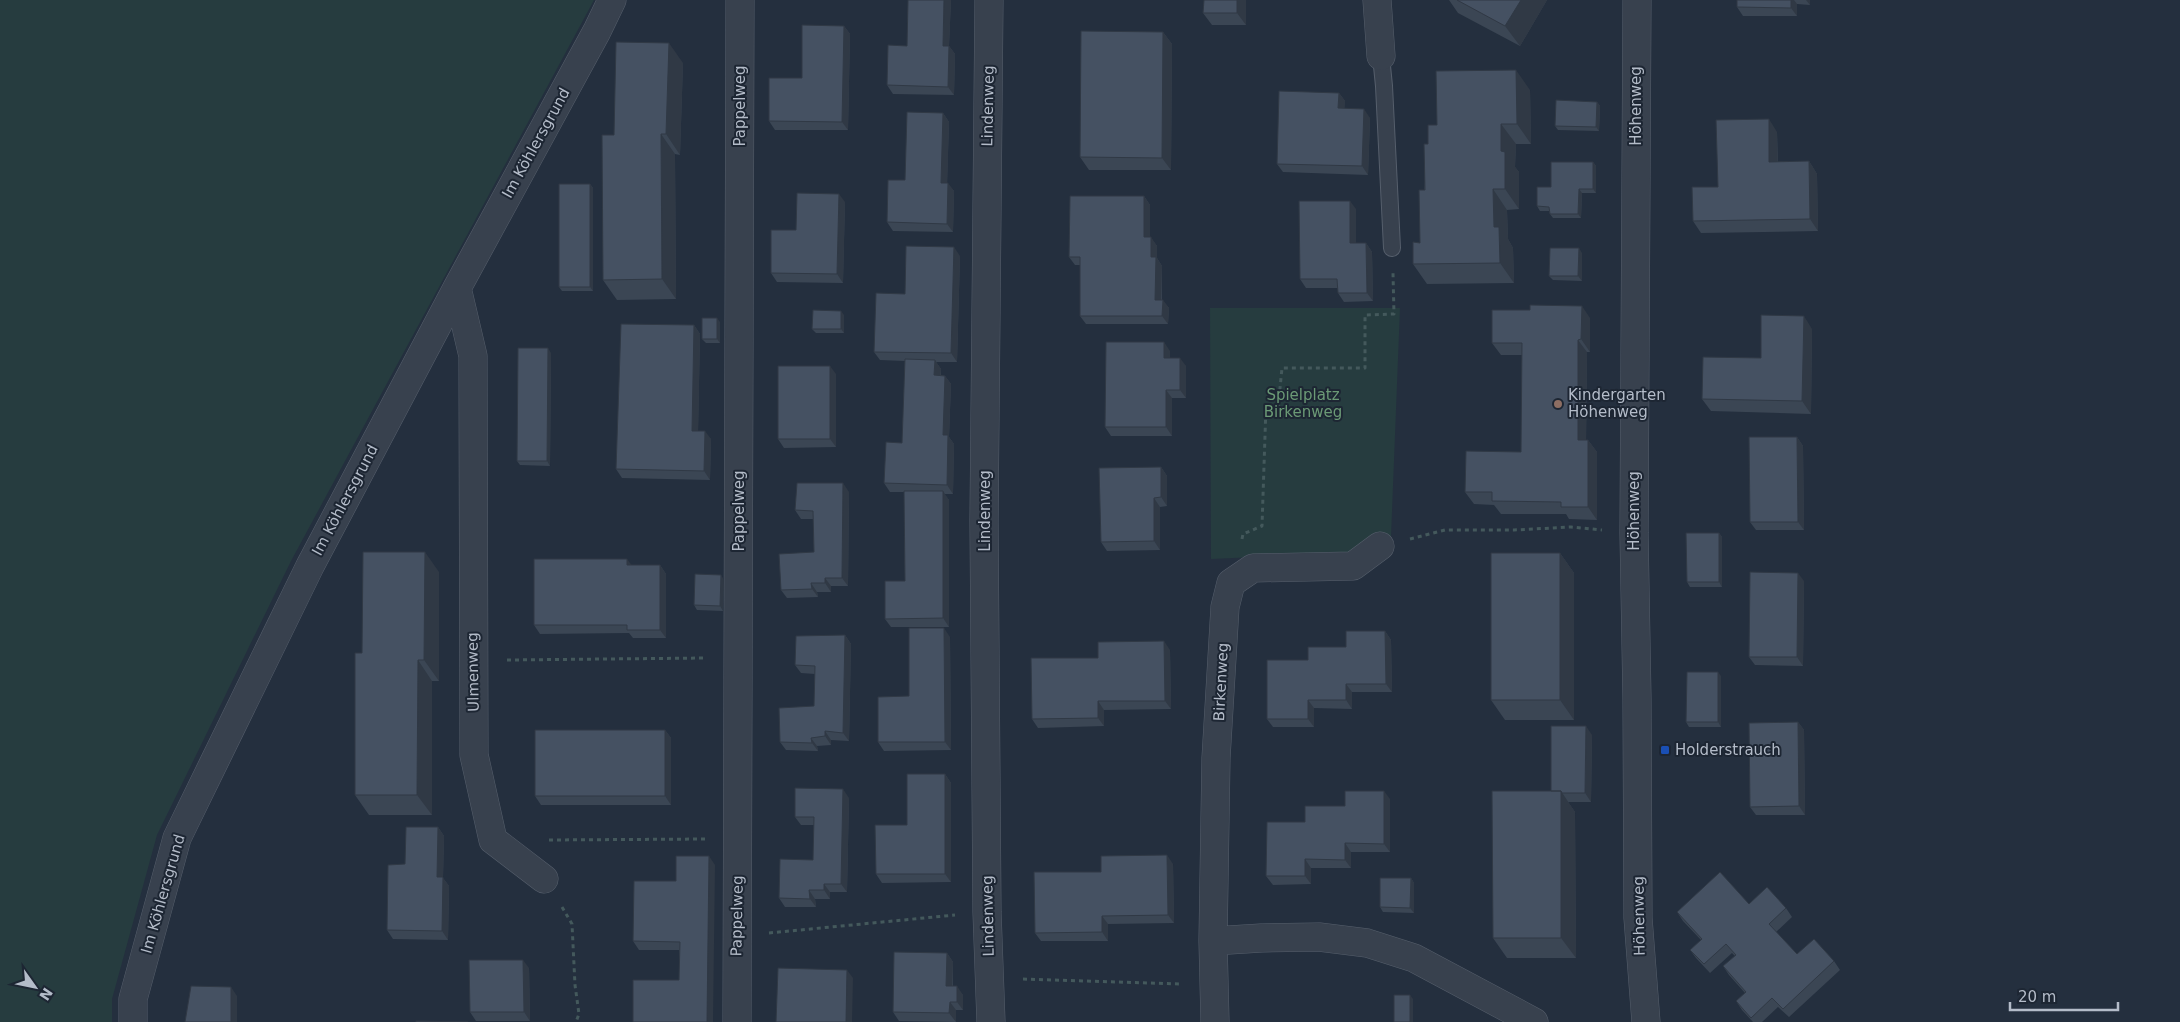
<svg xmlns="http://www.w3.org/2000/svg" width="2180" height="1022" font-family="'DejaVu Sans',sans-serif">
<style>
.green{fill:#263c3f}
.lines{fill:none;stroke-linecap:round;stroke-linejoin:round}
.lane-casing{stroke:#565f6c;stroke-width:18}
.street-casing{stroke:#565f6c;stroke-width:29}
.path{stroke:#44595c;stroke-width:3;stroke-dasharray:4 4;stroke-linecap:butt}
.lane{stroke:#38414e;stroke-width:16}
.street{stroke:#38414e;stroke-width:28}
.wall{fill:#3b4654}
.shaded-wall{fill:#303945}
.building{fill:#455162;stroke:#303945}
.education-dot{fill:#8d6e63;stroke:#1d2633;stroke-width:2}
.transit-dot{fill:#1a4fb4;stroke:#1d2633;stroke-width:2}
.labels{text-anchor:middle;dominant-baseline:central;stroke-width:4;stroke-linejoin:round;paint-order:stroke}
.street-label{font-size:15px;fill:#b4bcc9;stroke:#1d2633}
.park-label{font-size:15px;fill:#6b9a76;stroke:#1d2633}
.poi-label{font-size:15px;fill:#b4bcc9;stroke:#1d2633;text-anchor:start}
</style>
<rect width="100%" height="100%" fill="#242f3e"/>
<path class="green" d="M0,0H594L291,561L157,835L112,999V1022H0Z
M1210,308H1400L1391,537L1345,553L1211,559Z"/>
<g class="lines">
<defs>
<path id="lane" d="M1381,56L1384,86L1392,248"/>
<path id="street" d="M989,0L984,521L987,912L991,1022
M1377,0L1381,56
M1637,0L1634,533L1637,699L1638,918L1646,1022
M457,288L473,356L474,755L493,840L544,879
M1213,941L1216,758L1225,607L1231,583L1253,568L1353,566L1380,546
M133,1022V999L177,838L310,566L457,288L597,31L612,0
M737,1022L740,0
M1215,1022L1213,941L1261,938L1319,937L1367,943L1414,958L1534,1022"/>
</defs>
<use href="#lane" class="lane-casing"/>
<use href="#street" class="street-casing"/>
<path class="path" d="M1242,539L1243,534L1262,526L1266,406L1278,408L1282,368H1365V315L1394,314L1393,273
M1410,539L1445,530H1514L1571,527L1602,530
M507,660L706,658
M549,840L705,839
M562,907L572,924L575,985L579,1014L576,1022
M769,933L955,915
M1023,979L1181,984"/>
<use href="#lane" class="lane"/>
<use href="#street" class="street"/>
</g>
<path class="wall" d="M951,0L949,46L955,54L954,95L893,94L887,85L907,46Z
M1246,0V25H1212L1203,13Z
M1449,0H1547L1520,46L1458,13Z
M1737,0H1810V5L1797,4V16H1743L1737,7Z
M844,26L850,34L848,130H775L769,121L802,78Z
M1163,32L1172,44L1171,170H1089L1080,157Z
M683,63L680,155L675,154L676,299L617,300L603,280L614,135Z
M1530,90L1531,144H1516L1515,167L1519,172V209L1507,210L1508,239L1513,248L1514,283L1427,284L1413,264L1420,243L1428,144Z
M1339,93L1345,101L1344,109L1370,118L1368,175L1283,172L1277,164Z
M1597,102L1600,106L1599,131L1558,130L1555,126Z
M943,113L949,122L947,183L954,191L953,232L893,231L887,222L905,180Z
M1777,132L1778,162L1809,161L1817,174L1818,231L1701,233L1693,221L1718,187Z
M1593,162L1596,166V193H1582L1581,218H1553L1550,214L1549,211H1540L1537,206L1551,187Z
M590,184L593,188V291H562L559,287Z
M1144,196L1150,205V237L1157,246V258L1162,266V300L1169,308L1168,324H1086L1080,316V265H1075L1069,257Z
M845,202L843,283L777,282L771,273L796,230Z
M1356,209V243H1366L1372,252L1373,301L1344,302L1338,293V288H1306L1300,279Z
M1582,253V281L1553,280L1549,276Z
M960,256L957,362H936L941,369V375L945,376L951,384L949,437L954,444L953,494H944L949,500V627H891L885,619L905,581L904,492H890L884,483L902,443L905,361L880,360L874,352L905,294Z
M844,315V333H816L812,329Z
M1590,318V352H1587L1586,440H1588L1597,452V520L1569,519L1566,514H1501L1494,505L1474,504L1465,492L1521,452L1522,355H1501L1492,343Z
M720,322V343H706L702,339Z
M694,325L700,334L698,431L711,439L710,480L622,478L616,469Z
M1812,329L1811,414L1711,411L1702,399Z
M1170,351V358L1186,366V398H1172V436H1111L1105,427Z
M551,353L550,466L520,465L517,461Z
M836,374V447L784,448L778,439Z
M1797,437L1803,446L1804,530H1756L1750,522Z
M1161,467L1167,476V506L1160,507V550L1107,551L1101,542Z
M849,492L848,586H831V592H817L818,597L787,598L781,590L814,552L813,519H801L795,510Z
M1719,533L1722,537V587H1690L1687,582Z
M1560,553L1574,573V720H1505L1491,700Z
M631,565H660L666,574V638H633L629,633L540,634L534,625Z
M439,572V681H432V815H369L355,795L362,653Z
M724,580L723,611L697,610L694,605Z
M1804,581L1803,666L1755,665L1749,657Z
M1385,631L1391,640L1392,692H1352V709L1314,708V727H1273L1267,719L1308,660L1346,647Z
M845,635L851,644L849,741L831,740V745L817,746L818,751L786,750L780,742L814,706L815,674L801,673L795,665Z
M950,637L951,750L884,751L878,742Z
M1170,650L1171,709L1104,710V726L1038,728L1032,719L1098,658Z
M1721,676V727H1689L1686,722Z
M1798,722L1804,730L1805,815H1756L1750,807Z
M665,730L671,738V805H541L535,796Z
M1592,735L1591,802H1568L1575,812L1576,958H1507L1493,938L1551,791Z
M945,774L951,783V882L882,883L876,874L907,825Z
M849,798L847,892H830V899H815L816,907H785L779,898L813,860L814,825H801L795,817Z
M1390,799V852H1351V868H1311V884L1273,885L1266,876L1305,822L1345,806Z
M438,827L444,836L443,878L449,886L448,940L393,939L387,930L405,864Z
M1173,864L1174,923L1108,924V941H1041L1035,933L1101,872Z
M715,865L679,980V950H639L633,941L676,881Z
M1411,878L1414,883V913L1383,912L1380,907Z
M1749,904L1786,908L1792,917L1776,932L1797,954L1834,961L1840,970L1789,1017L1778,1007L1762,1022H1753L1742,1010L1736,1001L1745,993L1729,975L1723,966L1735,956L1732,953L1710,973L1696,958L1690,950L1701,940L1683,921L1677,912Z
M947,953L953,962V986L963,995V1010H956V1022L899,1021L893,1012Z
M529,968L530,1021H476L470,1012Z"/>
<path class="shaded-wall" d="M944,0H951L949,46L955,54L954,95L948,87L943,46Z
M1237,0H1246V25L1237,13Z
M1521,0H1547L1520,46L1505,26Z
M1791,0H1794L1797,4V16L1791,8Z
M1806,0H1810V5Z
M844,26L850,34L848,130L842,122Z
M1163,32L1172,44L1171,170L1162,158Z
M669,43L683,63L680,155L666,134Z
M1516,70L1530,90L1531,144L1517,124Z
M1339,93L1345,101L1344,117L1338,108Z
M1597,102L1600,106L1599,131L1596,127Z
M1364,109L1370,118L1368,175L1362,166Z
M943,113L949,122L947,191L941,183Z
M1769,119L1777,132L1778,175L1769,162Z
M1501,124L1516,144L1515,167L1519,172V209L1505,189L1501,151Z
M661,134L675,154L676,299L662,279Z
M1809,161L1817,174L1818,231L1810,219Z
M1593,162L1596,166V193L1593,189Z
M948,183L954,191L953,232L947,224Z
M590,184L593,188V291L590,287Z
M1493,189L1507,210L1508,239L1513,248L1514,283L1500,263L1494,227Z
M1579,189L1582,193L1581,218L1578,214Z
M839,194L845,202L843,283L837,274Z
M1144,196L1150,205V246L1144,237Z
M1350,201L1356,209V252L1350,243Z
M1151,237L1157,246V258L1162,266L1161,308L1155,300L1151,257Z
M1366,243L1372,252L1373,301L1367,293Z
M954,247L960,256L957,362L951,353Z
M1579,248L1582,253V281L1578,276Z
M1163,300L1169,308L1168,324L1162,316Z
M1582,306L1590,318V352L1581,339Z
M841,311L844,315V333L841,329Z
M1804,316L1812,329L1811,414L1802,401Z
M717,318L720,322V343L717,339Z
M694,325L700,334L698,439L692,431Z
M1578,340L1587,352L1586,452L1578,440Z
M1164,342L1170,351V366L1164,358Z
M548,348L551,353L550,466L547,461Z
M1180,358L1186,366V398L1180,390Z
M935,360L941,369L940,384L934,375Z
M830,366L836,374V447L830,439Z
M945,376L951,384L949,437L954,444L953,494L947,485L943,435Z
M1166,390L1172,398V436L1166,427Z
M705,431L711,439L710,480L704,471Z
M1797,437L1803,446L1804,530L1798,522Z
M1588,440L1597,452V520L1588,507Z
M1161,467L1167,476V506L1161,497Z
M843,483L849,492L848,586L842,578Z
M943,491L949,500V627L943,618Z
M1154,498L1160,507V550L1154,541Z
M1719,533L1722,537V587L1719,582Z
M425,552L439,572V681L424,660Z
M1560,553L1574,573V720L1560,700Z
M627,559L633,567L627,565Z
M660,565L666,574V638L660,630Z
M1798,573L1804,581L1803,666L1797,657Z
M721,575L724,580L723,611L720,606Z
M825,578L831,586V592L825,583Z
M811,583L817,592L818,597L812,589Z
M944,628L950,637L951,750L945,742Z
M1385,631L1391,640L1392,692L1386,684Z
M845,635L851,644L849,741L843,733Z
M1164,641L1170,650L1171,709L1165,701Z
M418,660L432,681V815L417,795Z
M1718,672L1721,676V727L1718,722Z
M1346,684L1352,692V709L1346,700Z
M1308,700L1314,708V727L1308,719Z
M1098,701L1104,710V726L1098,718Z
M1798,722L1804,730L1805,815L1799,806Z
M1586,726L1592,735L1591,802L1585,793Z
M665,730L671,738V805L665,796Z
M825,731L831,740V745L825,736Z
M811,738L817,746L818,751L812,743Z
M945,774L951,783V882L945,874Z
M843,789L849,798L847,892L841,884Z
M1384,791L1390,799V852L1384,844Z
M1561,791L1575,812L1576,958L1561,938Z
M438,827L444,836L443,878L449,886L448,940L442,931L437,877Z
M1345,843L1351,852V868L1345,860Z
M1167,855L1173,864L1174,923L1168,915Z
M709,856L715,865L713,1022H707Z
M1305,859L1311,868V884L1305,876Z
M1411,878L1414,883V913L1410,908Z
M824,884L830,892V899L824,890Z
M809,890L815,899L816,907L810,899Z
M1102,916L1108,924V941L1102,932Z
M947,953L953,962L952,994L946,986Z
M523,960L529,968L530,1021L524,1012Z
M847,970L853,978L852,1022H846Z
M957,986L963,995V1010L957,1002Z
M231,987L237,996V1022H231Z
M1410,995L1413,999V1022H1410Z
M950,1002L956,1010V1022L949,1013Z"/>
<path class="building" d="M908,0H944L943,46H949L948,87L887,85L888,45L907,46Z
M1204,0H1237V13H1203Z
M1457,0H1521L1505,26Z
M1737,0H1791V8L1737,7Z
M802,25L844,26L842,122L769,121V78H802Z
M1081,31L1163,32L1162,158L1080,157Z
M616,42L669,43L666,134H661L662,279L603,280L602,135H614Z
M1516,70L1517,124H1501V151L1505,152V189H1493L1494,227H1499L1500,263L1413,264V242L1420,243L1419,190H1425L1424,144H1428V125H1437L1436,71Z
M1279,91L1339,93L1338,108L1364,109L1362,166L1277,164Z
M1556,100L1597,102L1596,127L1555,126Z
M907,112L943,113L941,183H948L947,224L887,222L888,180H905Z
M1769,119V162L1809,161L1810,219L1693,221L1692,187H1718L1716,120Z
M1551,162H1593V189H1579L1578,214H1550L1549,207L1537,206V187H1551Z
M559,184H590V287H559Z
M797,193L839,194L837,274L771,273V230H796Z
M1070,196H1144V237H1151V257H1156L1155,300H1163L1162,316H1080V257H1069Z
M1299,201H1350V243H1366L1367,293H1338L1337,279H1300Z
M906,246L954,247L951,353L874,352L876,293L905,294Z
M1550,248H1579L1578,276H1549Z
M1530,305L1582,306L1581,339L1578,340V440H1588V507H1561V502L1492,501V492H1465L1466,451L1521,452L1522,343H1492V310H1530Z
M813,310L841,311V329H812Z
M1761,315L1804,316L1802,401L1702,399L1703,357L1761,358Z
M702,318H717V339H702Z
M621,324L694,325L692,431H705L704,471L616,469Z
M1106,342H1164V358H1180V390H1166V427H1105Z
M518,348H548L547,461H517Z
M905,359L935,360L934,375L945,376L943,435H948L947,485L884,483L886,442L902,443Z
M778,366H830V439H778Z
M1749,437H1797L1798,522H1750Z
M1161,467V497L1154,498V541L1101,542L1099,468Z
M797,483H843L842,578H825V583H811L812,589L781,590L779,554L814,552L813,511L795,510Z
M904,491H943V618L885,619V581H905Z
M1686,533H1719V582H1687Z
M363,552H425L424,660H418L417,795H355V653H362Z
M1491,553H1560V700H1491Z
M534,559H627V565H660V630H627V625H534Z
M1750,572L1798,573L1797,657H1749Z
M695,574L721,575L720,606L694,605Z
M909,628H944L945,742H878V697L909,696Z
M1346,631H1385L1386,684H1346V700H1308V719H1267V660H1308V647H1346Z
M845,635L843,733L825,731V736L811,738L812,743L780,742L779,708L814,706L815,666L795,665L796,636Z
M1164,641L1165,701H1098V718L1032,719L1031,658H1098V642Z
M1687,672H1718V722H1686Z
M1798,722L1799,806L1750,807L1749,723Z
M1551,726H1586L1585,793H1562L1561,791H1551Z
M535,730H665V796H535Z
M907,774H945V874H876L875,825H907Z
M795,788L843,789L841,884H824V890H809L810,899L779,898L780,859L813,860L814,817H795Z
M1345,791H1384V844L1345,843V860L1305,859V876H1266L1267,822H1305V806H1345Z
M1492,791H1561V938H1493Z
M406,827H438L437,877H443L442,931L387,930L388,865L405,864Z
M1167,855L1168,915L1102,916V932L1035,933L1034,872H1101V856Z
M676,856H709L707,1022H633V980H679L680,942L633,941L634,881H676Z
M1720,872L1749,904L1767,887L1786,908L1769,924L1797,954L1814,939L1834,961L1783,1009L1772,998L1751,1018L1736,1001L1746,992L1723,966L1736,955L1726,944L1704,964L1690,950L1702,939L1677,912Z
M1380,878H1411L1410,908L1380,907Z
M894,952L947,953L946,986H957V1002H950L949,1013L893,1012Z
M469,960H523L524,1012H470Z
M778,968L847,970L846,1022H776Z
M191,986L231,987V1022H185Z
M1394,995H1410V1022H1394Z
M416,1021L468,1022H416Z"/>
<circle class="education-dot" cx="1558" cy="404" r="5"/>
<rect class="transit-dot" x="1660" y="745" width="10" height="10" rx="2.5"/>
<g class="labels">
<g class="street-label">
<text transform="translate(740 106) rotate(-90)">Pappelweg</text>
<text transform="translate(988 106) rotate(-89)">Lindenweg</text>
<text transform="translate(1636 106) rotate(-90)">Höhenweg</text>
<text transform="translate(536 143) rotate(-61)">Im Köhlersgrund</text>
<text transform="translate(345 500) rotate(-62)">Im Köhlersgrund</text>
<text transform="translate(739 511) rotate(-90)">Pappelweg</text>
<text transform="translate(985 511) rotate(-90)">Lindenweg</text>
<text transform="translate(1634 511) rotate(-90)">Höhenweg</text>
<text transform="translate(473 672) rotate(-91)">Ulmenweg</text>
<text transform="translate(1221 682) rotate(-87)">Birkenweg</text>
<text transform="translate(163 894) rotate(-74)">Im Köhlersgrund</text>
<text transform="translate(737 916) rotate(-89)">Pappelweg</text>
<text transform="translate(988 916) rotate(-91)">Lindenweg</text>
<text transform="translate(1639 916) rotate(-91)">Höhenweg</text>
</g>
<g class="park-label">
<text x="1303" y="395">Spielplatz<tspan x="1303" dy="17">Birkenweg</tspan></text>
</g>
<g class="poi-label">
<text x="1568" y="395">Kindergarten<tspan x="1568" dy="17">Höhenweg</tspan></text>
<text x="1675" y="750">Holderstrauch</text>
</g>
</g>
<g transform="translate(35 987) rotate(123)" stroke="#1d2633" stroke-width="4" paint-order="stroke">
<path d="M0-4L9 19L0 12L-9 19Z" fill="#b4bcc9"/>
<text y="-8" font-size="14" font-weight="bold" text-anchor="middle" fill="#b4bcc9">N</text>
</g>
<path d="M2010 1002v8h108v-8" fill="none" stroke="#b4bcc9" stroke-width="2.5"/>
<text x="2018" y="1002" font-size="15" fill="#b4bcc9" stroke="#1d2633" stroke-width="4" paint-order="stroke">20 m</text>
</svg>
